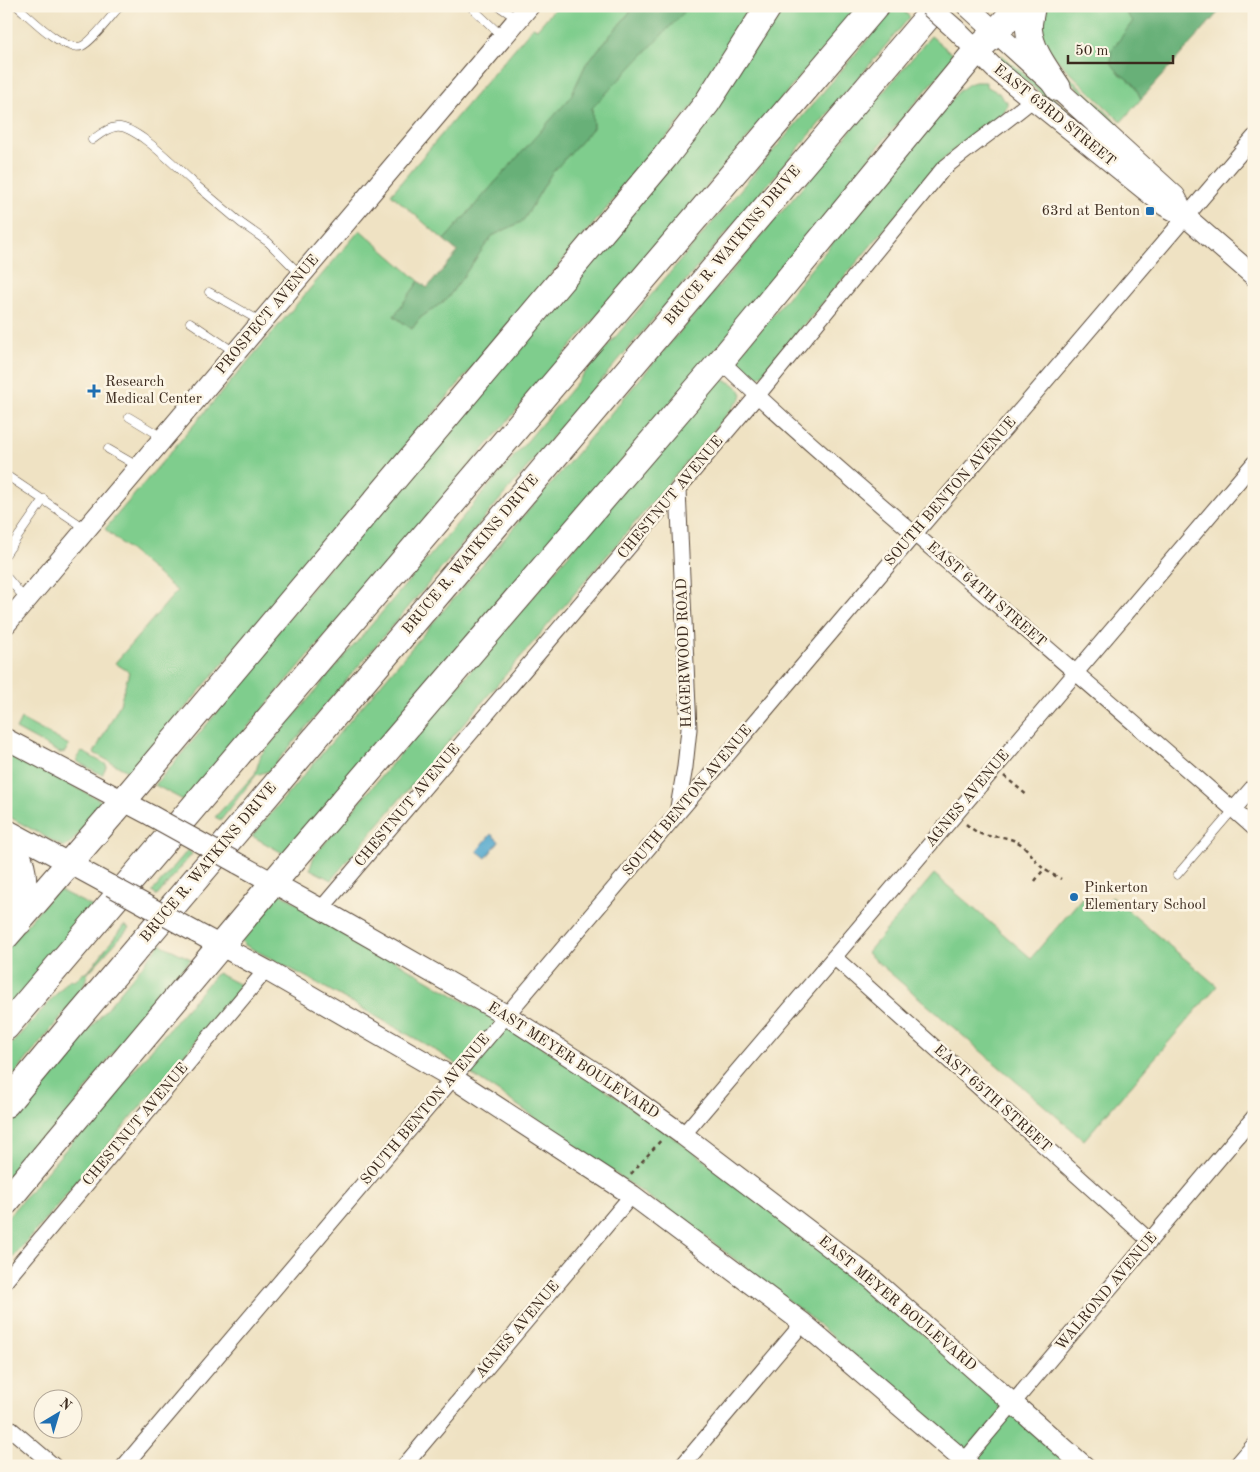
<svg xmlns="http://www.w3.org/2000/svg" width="1260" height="1472" font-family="'Old Standard TT',serif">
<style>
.green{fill:#7fcd8d;stroke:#5d7c56}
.forest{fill:#67b078;stroke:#516d4b}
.water{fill:#51a7cd;stroke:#466876}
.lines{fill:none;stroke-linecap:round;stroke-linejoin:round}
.lane-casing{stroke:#564637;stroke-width:9}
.street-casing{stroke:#564637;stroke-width:17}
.secondary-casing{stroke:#564637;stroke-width:22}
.highway-casing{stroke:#564637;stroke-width:28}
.path{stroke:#564637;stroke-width:2.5;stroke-dasharray:4 4;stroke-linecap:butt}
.lane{stroke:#fff;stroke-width:8}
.street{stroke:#fff;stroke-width:15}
.secondary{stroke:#fff;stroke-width:20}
.highway{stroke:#fff;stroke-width:26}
.secondary-bridge-casing{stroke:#564637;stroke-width:22;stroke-linecap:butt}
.secondary-bridge{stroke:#fff;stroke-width:20}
.poi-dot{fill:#1f6fb2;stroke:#fcf5e5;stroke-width:2}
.labels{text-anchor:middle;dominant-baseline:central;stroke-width:5;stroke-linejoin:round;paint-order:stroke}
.street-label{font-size:15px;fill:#3b2a1e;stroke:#fcf5e5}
.poi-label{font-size:15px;fill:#3b2a1e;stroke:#fcf5e5;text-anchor:start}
</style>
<rect width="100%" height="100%" fill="#fcf5e5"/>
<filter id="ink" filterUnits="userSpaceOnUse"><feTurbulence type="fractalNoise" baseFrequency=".02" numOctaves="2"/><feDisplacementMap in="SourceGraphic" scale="10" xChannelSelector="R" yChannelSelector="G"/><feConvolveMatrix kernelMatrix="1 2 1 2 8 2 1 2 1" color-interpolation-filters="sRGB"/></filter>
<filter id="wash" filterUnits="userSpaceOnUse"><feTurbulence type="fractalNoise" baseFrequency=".0096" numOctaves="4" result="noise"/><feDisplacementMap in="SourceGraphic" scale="20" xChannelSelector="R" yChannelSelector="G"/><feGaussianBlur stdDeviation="1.12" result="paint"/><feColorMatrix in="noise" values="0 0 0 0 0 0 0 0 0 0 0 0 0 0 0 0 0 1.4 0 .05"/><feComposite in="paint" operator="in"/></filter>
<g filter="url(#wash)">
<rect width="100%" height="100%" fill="#efe2c3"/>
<path class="green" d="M557,6H635L586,64L570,98L444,240L391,194L533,27L537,29Z
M686,6H759L699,99L132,771L129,772L94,753L120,704L129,672L115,663L177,591L105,529L360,230L419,281L394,316L412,329L420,318L447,299L492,236L523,221L551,174L593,128L592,108L684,11Z
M781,6H860L185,801L155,785L231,696L284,623Z
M896,6H898L910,17L293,743L269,771L256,775L221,820L215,817L255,774L261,755Z
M1039,6H1120L1134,21L1111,51L1119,73L1134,84L1141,99L1121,122L1048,51L1037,20Z
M931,36L955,56L874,152L821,225L288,856L252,836Z
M1044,52L1119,124L1118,126L1056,68Z
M1001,55L1049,94L1114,152L998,59Z
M975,82H986V86L999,93L1003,100L1007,101V106L1003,114L964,141L942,161L762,375C750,382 738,372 737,358L958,92L969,84Z
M720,380C729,380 738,385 742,394L741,398L331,880L310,869L314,856L320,849L710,387Z
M21,719L69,745L65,752L60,753L16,729Z
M6,750L102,801L103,804L99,810L70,844L65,847L60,845L6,815Z
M81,751L107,765L102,775L78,762L77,758Z
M188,850L192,854L157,896L152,892Z
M934,874L1031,958L1086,893L1103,908L1112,897L1217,986L1084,1140L867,953Z
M57,889L95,908L6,1011V949Z
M278,892L564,1060L690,1149L866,1285L1075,1466H982L813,1320L702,1234L507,1098L432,1048L310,979L245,945L241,940Z
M124,925L129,928L88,973L82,991L6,1085V1050L70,979L75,981L82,974L88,972Z
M160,944L191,959L112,1054L64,1121L6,1189V1132L65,1059Z
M217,973L242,986L6,1266V1219Z"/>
<path class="forest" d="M635,6H686L685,11L592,108L593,128L551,174L523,221L492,236L447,299L420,318L412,329L394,316L419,281L427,288L458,252L444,240L570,98L586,64Z
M1120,6H1224L1141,99L1134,84L1119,73L1111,63V51L1133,21Z"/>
<path class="water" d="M491,834L499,841L486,858L477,851Z"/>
</g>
<g filter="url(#ink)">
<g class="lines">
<defs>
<path id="lane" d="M17,6C30,17 64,53 82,46C92,42 112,15 120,6
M470,6L502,36
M498,6L516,18
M92,140C99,135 107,128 116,127C135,124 177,168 192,181
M196,185L241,223L268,242L301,275
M209,292L260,321
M190,322L236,353
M129,417L162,437
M108,449L139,467
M6,475L85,528
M6,554L44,499
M6,576L25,599
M1177,875L1233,810"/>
<path id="street" d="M721,361C802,439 888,511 973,584C1067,665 1161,746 1254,828
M1233,810L1254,786
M677,813L685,767L689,729L678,490
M321,909L757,396L943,169C972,145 1003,124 1032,100
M834,957L1150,1241
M683,1135L1254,463
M6,1280L266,970
M6,1425L54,1466
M124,1466L907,543L1254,137
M404,1466L632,1195
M682,1466L803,1323
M960,1466L1254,1117
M1236,1466L1254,1445"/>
<path id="secondary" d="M967,6L1175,196L1186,217
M955,29L995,69L1165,206L1186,217L1254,276
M6,624L529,6
M6,739L152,816
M6,829L111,886
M237,863L321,909L506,1015L608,1081L683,1135L872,1279L1084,1466
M195,932L266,970L453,1078L632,1195L803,1323L970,1466"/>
<path id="highway" d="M1032,6C1031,14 1028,23 1029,30C1031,51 1047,71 1058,88
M6,834C29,868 24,884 19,922
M6,936L124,800L665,157L707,103L769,6
M6,1027L876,6
M6,1104L70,1027L937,6
M6,1202L273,883L721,361L977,50L996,32L1018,6"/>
</defs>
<use href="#lane" class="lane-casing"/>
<use href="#street" class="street-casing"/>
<use href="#secondary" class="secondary-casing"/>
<use href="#highway" class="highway-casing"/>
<path class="path" d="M1004,776L1028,796
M966,824C988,843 992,832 1013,840C1029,846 1033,860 1044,869C1049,873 1056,876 1061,879
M1035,881L1044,869
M631,1174L662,1139"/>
<use href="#lane" class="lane"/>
<use href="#street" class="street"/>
<use href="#secondary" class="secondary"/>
<use href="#highway" class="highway"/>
<defs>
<path id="secondary-bridge" d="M929,6L955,29
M152,816L237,863
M111,886L195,932"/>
</defs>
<use href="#secondary-bridge" class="secondary-bridge-casing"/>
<use href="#secondary-bridge" class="secondary-bridge"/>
</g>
</g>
<g class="poi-dot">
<rect x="1145" y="206" width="10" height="10" rx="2.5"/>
<path d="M91.5 383.5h5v5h5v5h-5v5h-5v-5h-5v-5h5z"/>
<circle cx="1074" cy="897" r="5"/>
</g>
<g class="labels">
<g class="street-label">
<text transform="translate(1054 116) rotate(39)">EAST 63RD STREET</text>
<text transform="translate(733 246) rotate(-50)">BRUCE R. WATKINS DRIVE</text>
<text transform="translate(268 315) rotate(-50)">PROSPECT AVENUE</text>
<text transform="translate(951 492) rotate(-49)">SOUTH BENTON AVENUE</text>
<text transform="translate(671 498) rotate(-50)">CHESTNUT AVENUE</text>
<text transform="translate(471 555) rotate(-50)">BRUCE R. WATKINS DRIVE</text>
<text transform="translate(986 595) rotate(41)">EAST 64TH STREET</text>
<text transform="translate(685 653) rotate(-92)">HAGERWOOD ROAD</text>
<text transform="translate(968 799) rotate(-50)">AGNES AVENUE</text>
<text transform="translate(688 801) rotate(-50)">SOUTH BENTON AVENUE</text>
<text transform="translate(408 806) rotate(-50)">CHESTNUT AVENUE</text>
<text transform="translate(209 863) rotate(-50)">BRUCE R. WATKINS DRIVE</text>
<text transform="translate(573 1061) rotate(33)">EAST MEYER BOULEVARD</text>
<text transform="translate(992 1099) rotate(42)">EAST 65TH STREET</text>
<text transform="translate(426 1110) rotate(-50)">SOUTH BENTON AVENUE</text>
<text transform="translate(136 1125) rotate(-50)">CHESTNUT AVENUE</text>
<text transform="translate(1107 1292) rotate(-50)">WALROND AVENUE</text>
<text transform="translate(897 1304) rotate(40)">EAST MEYER BOULEVARD</text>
<text transform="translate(518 1330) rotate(-50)">AGNES AVENUE</text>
</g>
<g class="poi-label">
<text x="1140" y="211" text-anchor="end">63rd at Benton</text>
<text x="105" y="382">Research<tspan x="105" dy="17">Medical Center</tspan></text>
<text x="1084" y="888">Pinkerton<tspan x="1084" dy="17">Elementary School</tspan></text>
</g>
</g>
<rect width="1260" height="1472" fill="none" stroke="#fcf5e5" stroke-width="25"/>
<g transform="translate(58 1414) rotate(38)"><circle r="24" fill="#fcf5e5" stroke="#afa495"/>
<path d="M0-4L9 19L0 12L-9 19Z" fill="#1f6fb2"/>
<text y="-8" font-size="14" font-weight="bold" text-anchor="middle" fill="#3b2a1e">N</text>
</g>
<path d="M1068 55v8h105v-8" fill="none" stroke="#3b2a1e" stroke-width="2.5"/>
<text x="1075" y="55" font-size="15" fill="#3b2a1e" stroke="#fcf5e5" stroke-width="4" paint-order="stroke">50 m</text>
</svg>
